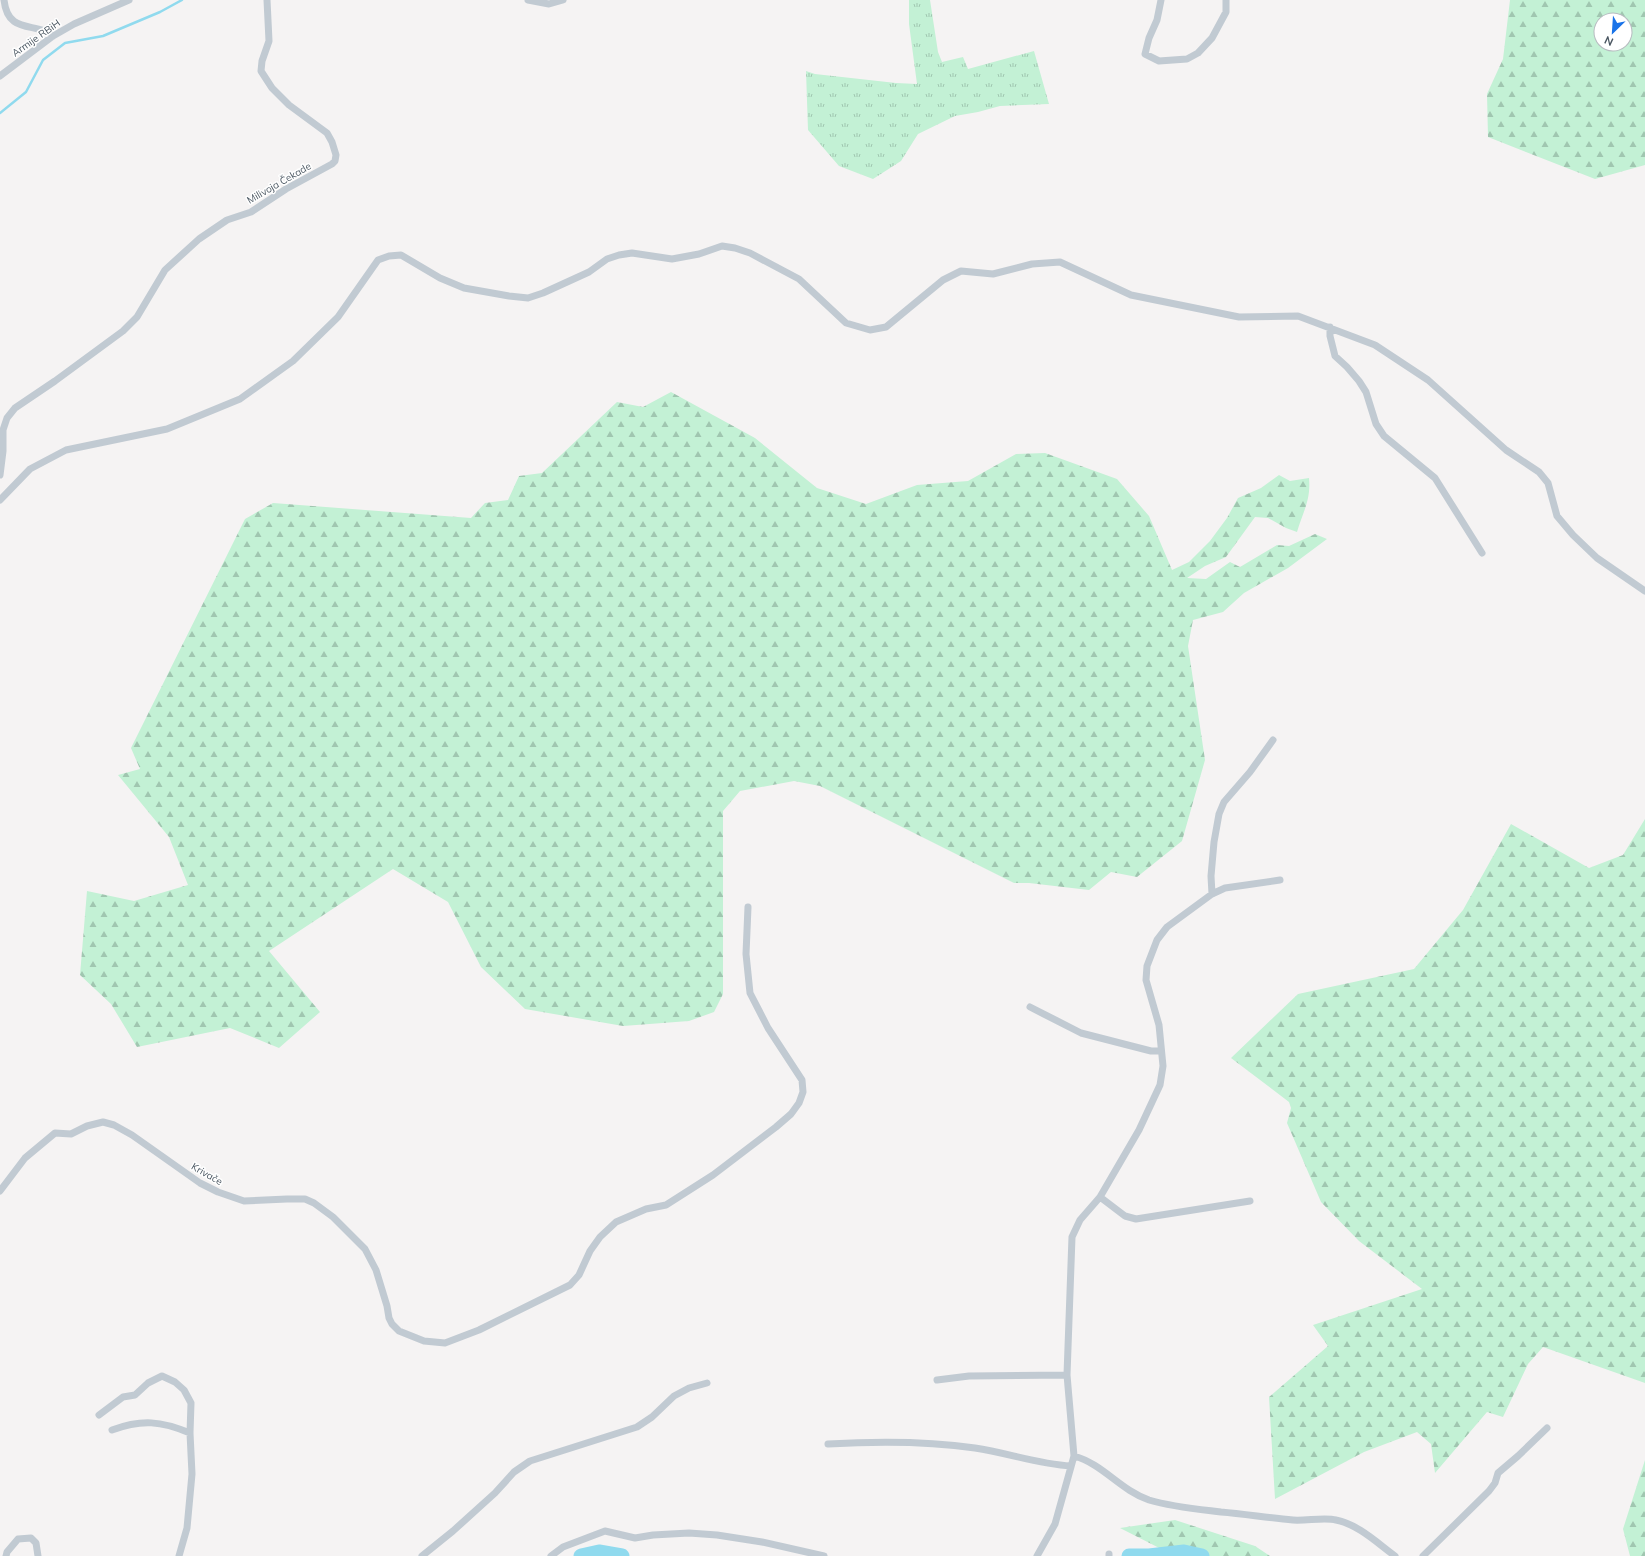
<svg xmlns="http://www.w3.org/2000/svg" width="1645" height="1556" font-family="Mulish,sans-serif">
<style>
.grass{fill:url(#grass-tufts)}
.forest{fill:url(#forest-firs);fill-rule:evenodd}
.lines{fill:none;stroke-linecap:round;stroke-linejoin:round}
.stream{stroke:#90daee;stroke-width:2.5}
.river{stroke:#90daee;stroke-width:15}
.minor{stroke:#c1cad2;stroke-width:7}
.labels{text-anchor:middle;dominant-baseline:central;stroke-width:3;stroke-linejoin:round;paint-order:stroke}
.street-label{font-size:10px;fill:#4a5661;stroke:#fff}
</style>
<defs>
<pattern id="grass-tufts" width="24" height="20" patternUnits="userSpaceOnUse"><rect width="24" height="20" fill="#c3f1d5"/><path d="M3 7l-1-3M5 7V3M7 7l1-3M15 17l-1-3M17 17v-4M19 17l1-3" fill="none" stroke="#a0c6b0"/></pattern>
<pattern id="forest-firs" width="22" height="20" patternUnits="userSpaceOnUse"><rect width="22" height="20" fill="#c3f1d5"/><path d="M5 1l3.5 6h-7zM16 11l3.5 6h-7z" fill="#a0c6b0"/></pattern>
</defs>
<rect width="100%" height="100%" fill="#f5f3f3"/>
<path class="grass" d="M909,0H930L938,52L942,62L963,57L968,69L1034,51L1049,104L1000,106L978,112L955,116L918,134L901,161L873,179L839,166L808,130L806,71L815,74L896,83L917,84L909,24Z"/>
<path class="forest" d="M1510,0H1645V165L1595,179L1488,137L1487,94L1503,59ZM1601,20H1625V44H1601Z
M671,392L755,438L817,488L866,504L917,485L968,481L1016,454L1045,453L1117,479L1149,516L1172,570L1189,562L1210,541L1227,518L1238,498L1261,488L1279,475L1290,481L1309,478C1311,501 1303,511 1297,532L1286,528L1268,518L1255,517L1226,557L1205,566L1187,578L1206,579L1230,562L1240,567L1277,545L1289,546L1315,534L1327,539L1288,568L1244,593L1223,612L1193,620L1188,646L1205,760L1182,841L1137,877L1111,872L1089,890L1029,883H1014L820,786L794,781L740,791L723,811V994L714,1012L689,1021L623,1026L525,1009L481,967L448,902L393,869L269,951L320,1012L279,1048L230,1028L137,1047L111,1004L80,975L87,891L134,901L188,885L169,837L118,775L140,769L131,748L245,519L273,503L471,518L485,503L508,500L519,476L542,473L617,402L643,407Z
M1645,819V1383L1543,1347L1528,1364L1503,1417L1487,1412L1435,1473L1431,1444L1417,1432L1364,1452L1275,1499L1269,1397L1328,1346L1313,1325L1422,1289L1359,1241L1321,1202L1287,1123L1291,1108L1289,1102L1231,1058L1298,994L1414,969L1463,910L1511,824L1589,868L1623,855Z
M1645,1460V1556H1630L1623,1529Z
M1175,1520L1255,1546L1270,1556H1175L1120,1528Z"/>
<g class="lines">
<path class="stream" d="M0,113L26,92L43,60L65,43L103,36L160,12L182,0"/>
<path class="river" d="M581,1556L599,1552L622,1556
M1129,1556H1149L1184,1552L1202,1556"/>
<path class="minor" d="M4,0C8,36 37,21 53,36
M528,0L549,4L563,0
M1161,0L1157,20L1149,38L1145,54L1159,61L1187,59L1198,53L1212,38L1226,12V0
M0,76L53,36L74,24L129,0
M1330,327V336L1335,356L1347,367L1359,381L1366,392L1376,424L1384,436L1435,478L1482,553
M0,475L3,451V430L7,418L15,408L55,381L123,331L137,317L165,270L199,239L227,220L251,212L286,189L332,164L335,161L336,155L332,142L327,133L289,105L272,88L261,71L262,61L269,41L267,0
M0,500L30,469L66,450L167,429L240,399L293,361L338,317L378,260L389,256L401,255L440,278L464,288L509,296L528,298L543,293L589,272L607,259L619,255L632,253L672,259L699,254L722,246L735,248L750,253L799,279L846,323L870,330L886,327L943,280L961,271L993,274L1032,264L1060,262L1131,295L1239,317L1298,316L1375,345L1428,380L1506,450L1539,472L1548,483L1557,516L1573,535L1597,558L1645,591
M1212,894L1211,876L1214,842L1219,814L1224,802L1250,772L1273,740
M1030,1007L1081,1033L1151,1051H1161
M0,1191L25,1158L55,1133L71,1134L87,1126L103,1122L114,1125L132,1135L200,1183L218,1192L244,1201L287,1199H305L314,1203L333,1217L365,1249L376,1270L387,1306L389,1318L392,1324L399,1331L424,1341L445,1343L479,1330L570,1285L579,1275L590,1251L600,1237L616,1222L646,1209L666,1205L713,1175L776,1127L791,1114L799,1103L803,1092L802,1080L768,1028L750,993L746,954L748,907
M1100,1197L1125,1216L1136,1219L1250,1201
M937,1380L969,1376L1067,1375
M99,1415L123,1397L135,1395L148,1383L162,1376L175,1382L184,1390L191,1403L190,1433L192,1474L187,1528L179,1556
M112,1430C142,1419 161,1421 190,1433
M828,1444C877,1441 927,1441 975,1448C1008,1453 1038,1464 1071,1466
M1074,1456C1103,1464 1120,1490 1149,1500C1173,1507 1196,1509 1221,1512C1245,1514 1269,1518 1293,1520C1306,1521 1325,1517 1336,1520C1359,1525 1376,1542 1395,1556
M1109,1554V1556
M6,1556L7,1552L18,1539L31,1538L36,1543L38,1556
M422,1556L453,1531L495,1493L514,1472L530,1461L637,1427L652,1417L674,1396L689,1388L707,1383
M551,1556L563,1547L605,1531L635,1538L653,1535L689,1533L717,1535L762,1542L824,1556
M1037,1556L1055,1524L1074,1456L1067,1375L1072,1237L1080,1220L1100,1197L1139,1130L1160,1085L1163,1066L1159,1025L1146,980L1147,966L1157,940L1167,927L1212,894L1225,888L1280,880
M1423,1556L1489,1491L1495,1483L1498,1473L1518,1456L1547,1428"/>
</g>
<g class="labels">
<g class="street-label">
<text transform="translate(36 38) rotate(-35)">Armije RBiH</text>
<text transform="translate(279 183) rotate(-30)">Milivoja Čekade</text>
<text transform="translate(207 1174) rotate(30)">Krivače</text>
</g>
</g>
<g transform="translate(1613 32) rotate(205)"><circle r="19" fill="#ffffff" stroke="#b7bbc0"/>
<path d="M0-3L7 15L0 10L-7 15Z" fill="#1a73e8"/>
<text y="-6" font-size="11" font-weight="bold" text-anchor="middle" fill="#4a5661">N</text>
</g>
</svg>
